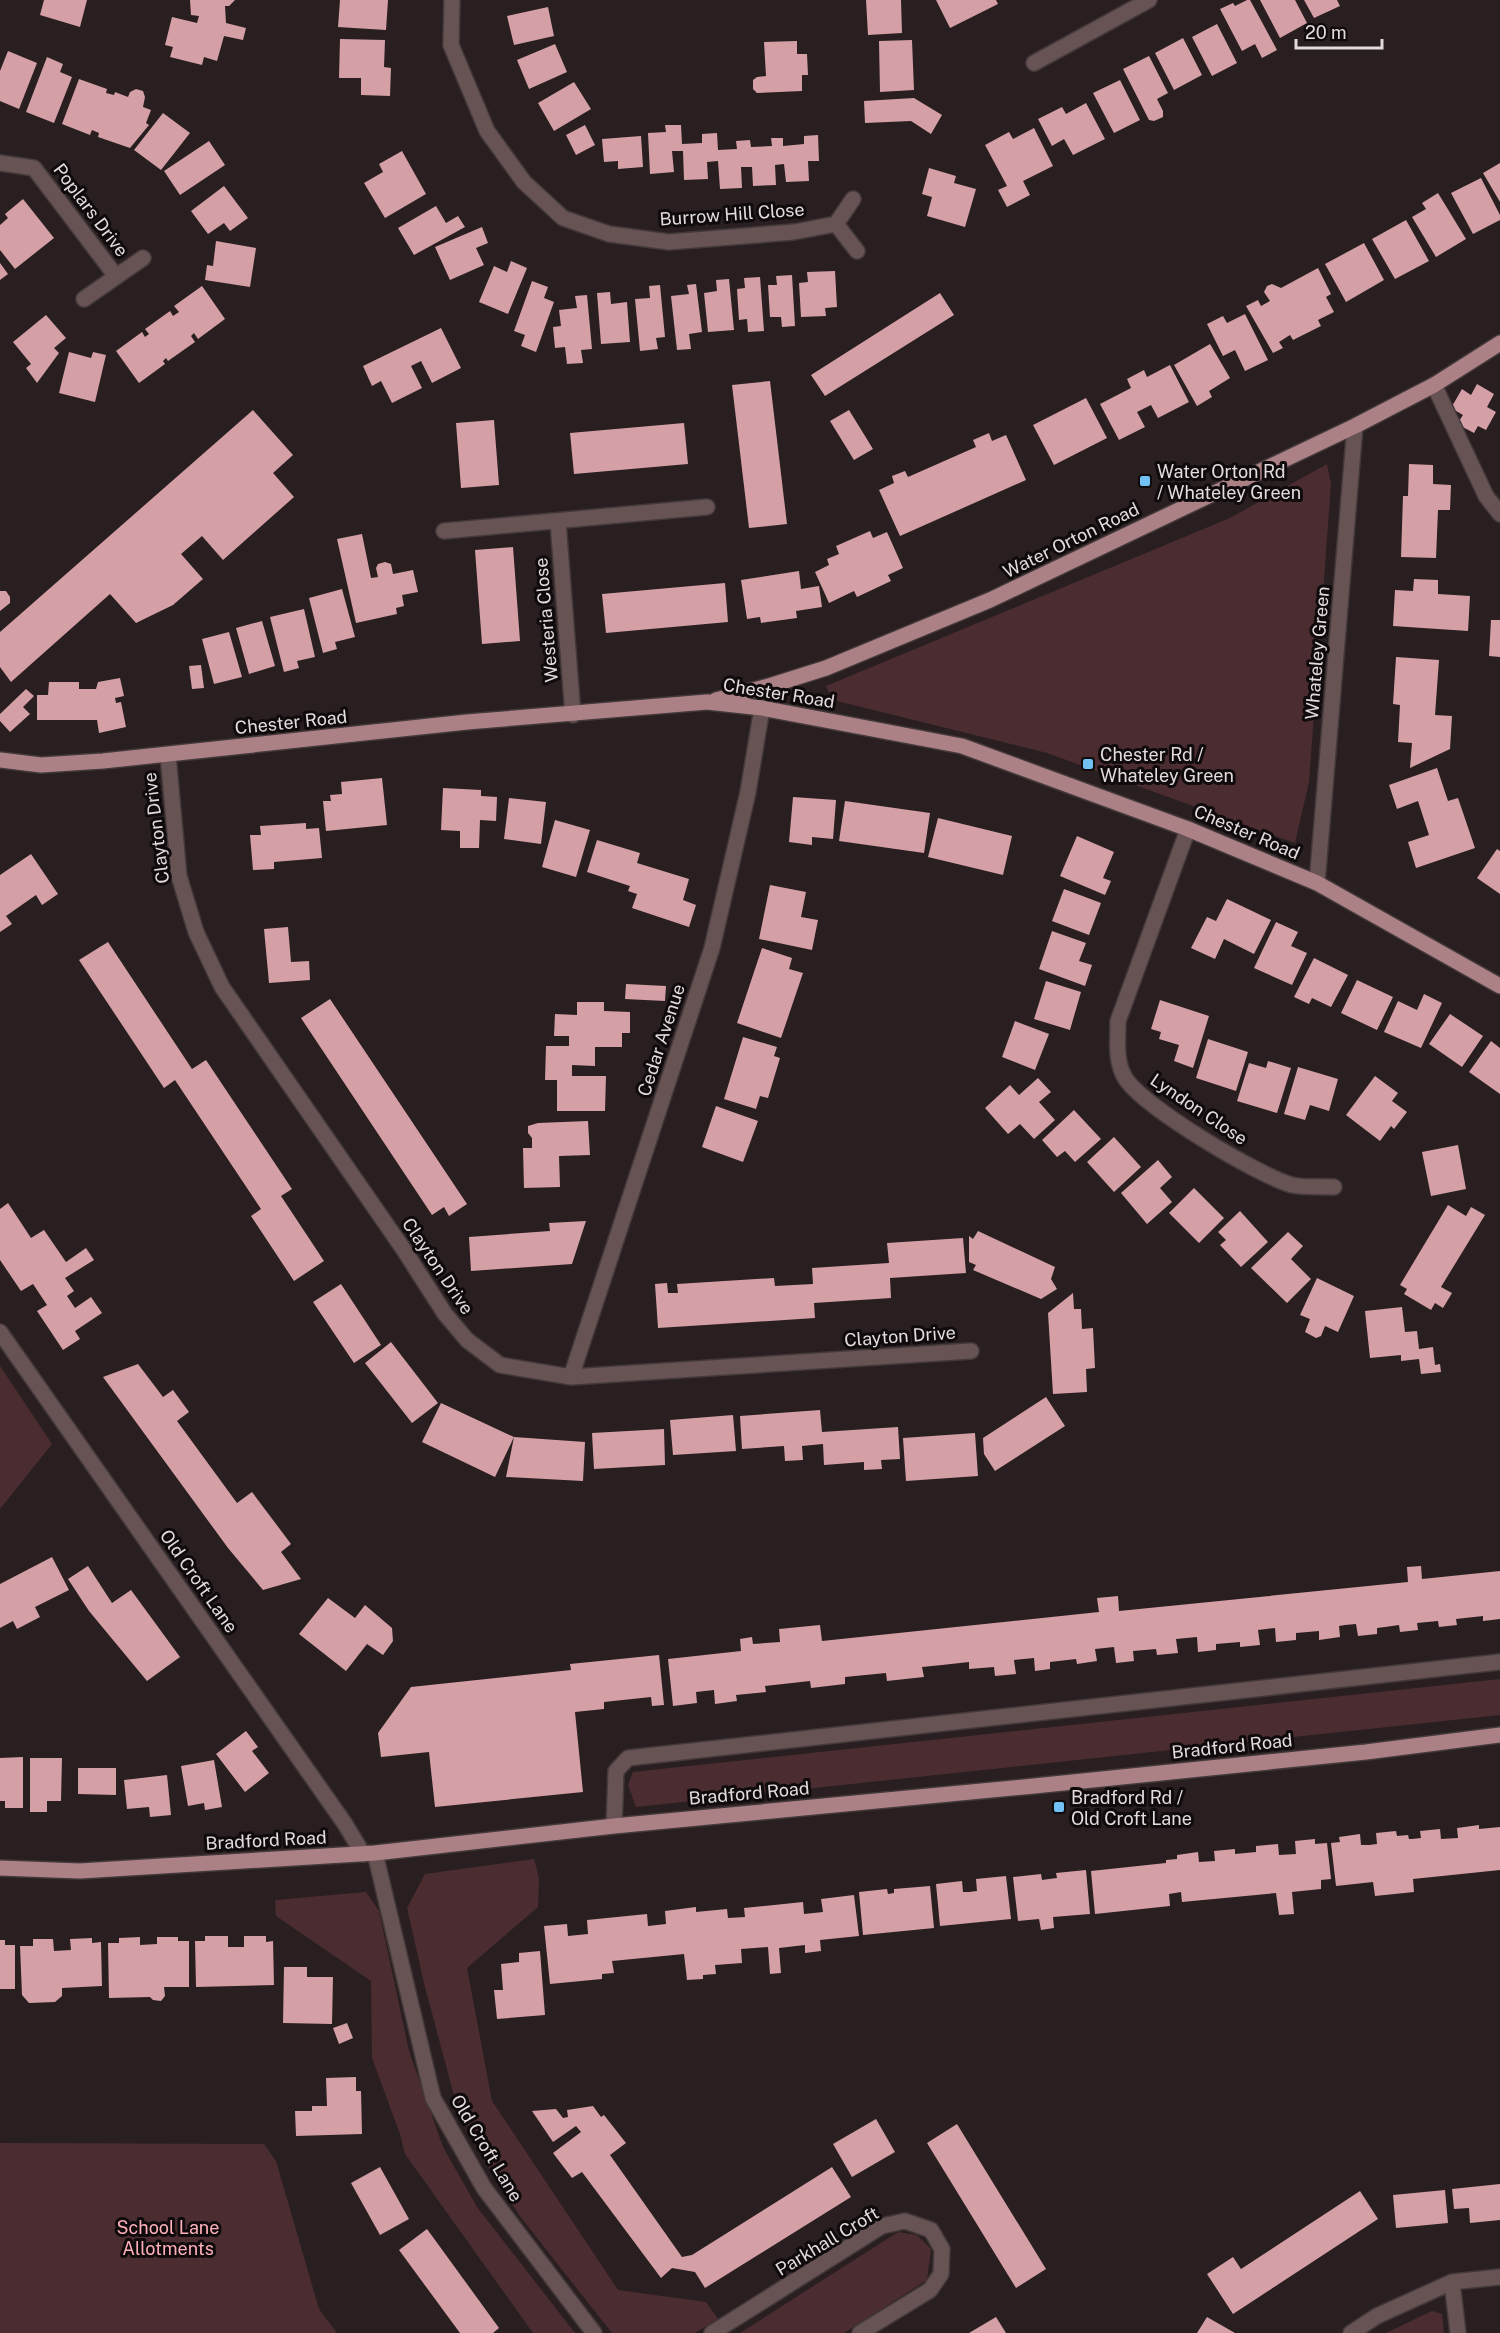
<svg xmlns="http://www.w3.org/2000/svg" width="1500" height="2333" font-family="'Public Sans',sans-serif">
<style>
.green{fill:#4b2d31}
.building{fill:#d4a0a6}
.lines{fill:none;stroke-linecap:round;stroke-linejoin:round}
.minor-casing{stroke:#43393a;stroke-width:18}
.major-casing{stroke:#43393a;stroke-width:18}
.minor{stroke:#675254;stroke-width:15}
.major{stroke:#ac8185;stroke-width:15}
.poi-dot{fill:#71c1f5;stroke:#0f0a0b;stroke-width:2}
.labels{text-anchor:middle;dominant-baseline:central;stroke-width:6;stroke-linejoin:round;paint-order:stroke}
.street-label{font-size:18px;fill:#e3dbdc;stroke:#0f0a0b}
.poi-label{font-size:18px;fill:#e3dbdc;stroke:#0f0a0b;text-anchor:start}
.park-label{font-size:18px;fill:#ffb0ba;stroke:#0f0a0b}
</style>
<rect width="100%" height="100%" fill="#291f20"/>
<path class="green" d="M1327,464L1331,484L1309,782L1295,843L1047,753L833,700L826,686L1230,518Z
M0,1366L52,1444L0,1509Z
M1500,1679V1715L636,1807L628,1785L633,1772Z
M534,1859L539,1878L538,1907L467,1968L492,2101L618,2290L706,2302L718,2319L695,2333H612L519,2215L482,2157L453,2092L424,1983L407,1908L425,1874Z
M366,1892L379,1911L409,2051L443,2147L477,2207L575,2333H533L405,2154L400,2134L372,2058L371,1981L276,1916L275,1900Z
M0,2143L264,2144L276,2161L319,2309L337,2333H0Z
M898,2232L917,2235L931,2249L927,2280L844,2333H740Z
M1432,2311L1442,2314L1444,2333H1386Z"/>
<path class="building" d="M44,0H87L80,27L40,15Z
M190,0H235L229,6H225L226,23L246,28L243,40L224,36L217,61L204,57L202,65L170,57L173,47L165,45L172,17L197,23L199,16L191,15Z
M340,0H388L386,30L338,27Z
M866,0H901L902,33L868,35Z
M936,0H996L998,4L950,28Z
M1247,0H1250L1277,50L1262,58L1255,44L1242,51L1220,9L1233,3L1235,6Z
M1260,0H1295L1307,23L1280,38Z
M1304,0H1337L1340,6L1314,18Z
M548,7L554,36L514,45L507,16Z
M1217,24L1237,63L1212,76L1192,37Z
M1183,38L1202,75L1174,90L1155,53Z
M340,39L385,40L384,67L391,68L390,96L361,95V78H339Z
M912,40L914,90L880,92L879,41Z
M797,41V54H807L808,75H802V91L757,93L753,89V80L757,77L766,76L764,42Z
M555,44L567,72L529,89L517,60Z
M8,51L37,63L19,109L0,101V71Z
M1149,56L1168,93L1157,99L1163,111V117L1154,121L1149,120L1123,69Z
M47,57L63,64L60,72L72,77L54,123L26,112Z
M79,79L107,89L106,93L114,95L115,92L128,97L130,92L136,89L143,91L145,97L143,107L151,110L146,123L149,125L130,148L98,137L99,133L92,130L90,135L62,124Z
M1120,80L1140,120L1114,133L1093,93Z
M574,82L591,109L554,131L538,103Z
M914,98L942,115L931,134L911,121L865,123L864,101Z
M1086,103L1105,139L1073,155L1064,139L1052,146L1038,119L1062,107L1066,114Z
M163,113L190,133L161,170L134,150Z
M585,125L595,145L576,155L566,135Z
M665,125H681L682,144L702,143V134L717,133L718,150L737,149L736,141L750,140L751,147L772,146L771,138H783V146L804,144V136L818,135L819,161H808L809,181L786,182L784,164L775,165L776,185L753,186L752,167H741L742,188L720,189L718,161L707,162L708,179L684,180L683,151H672L674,172L650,174L648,133L666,132Z
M1034,128L1053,166L1023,181L1030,195L1007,207L998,190L1007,186L985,145L1009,132L1013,139Z
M641,136L643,167L618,169V161L604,162L602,139Z
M209,141L225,165L180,195L164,171Z
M402,151L426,194L385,218L364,183L383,172L379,164Z
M1500,163V202L1483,173Z
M929,168L956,176L954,183L976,189L965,227L927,216L932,197L922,194Z
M1481,178L1500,215V220L1473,234L1451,193Z
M224,186L248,218L230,231L224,223L208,234L191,211Z
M1438,193L1466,239L1436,257L1412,217L1426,209L1422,203Z
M23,199L54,238L15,269L0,250V225L8,218L5,214Z
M436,206L446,223L458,216L465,227L414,255L398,228Z
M1406,220L1429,261L1395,279L1372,239Z
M482,227L488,243L476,248L484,265L450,280L435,247Z
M216,241L256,248L250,287L205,280L207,265L213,266Z
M1364,243L1384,280L1346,302L1325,264Z
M511,261L527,268L508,314L479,302L494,266L507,272Z
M0,263L8,274L0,280Z
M1318,268L1331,294L1326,297L1334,312L1318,320L1321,326L1293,340L1290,335L1279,342L1283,348L1273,353L1246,306L1258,300L1261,306L1270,301L1264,292L1267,286L1272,284L1281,288Z
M835,271L837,307L825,308L826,316L801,317L799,283L808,282L807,272Z
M792,275L795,326L782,327L781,317H770L768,285H777L776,276Z
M760,277L764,331L748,332L747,319L739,320L737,289L745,288L744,278Z
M729,279L734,330L708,332L704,293L717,291L716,280Z
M532,281L548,287L544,298L554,302L536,352L521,346L525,335L514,331Z
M696,284L702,332L689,334L691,349L677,350L671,296L689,294L687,285Z
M660,285L665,337L656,338L658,349L640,351L635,299L650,298L649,286Z
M202,286L225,319L198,339L194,333L191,336L195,342L168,361L166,358L163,361L165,364L139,383L116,351L142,332L145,337L149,334L145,329L170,311L173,316L179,312L174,306Z
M610,292L611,304L627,302L630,342L601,344L597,293Z
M940,293L954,315L825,396L811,375Z
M587,295L592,349L581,350L583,363L567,364L565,347L555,348L553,327L561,326L559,310L577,308L575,296Z
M1245,314L1268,360L1245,371L1235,350L1223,356L1207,324L1223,316L1227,323Z
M46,315L66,338L54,348L59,353L37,383L26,368L31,364L13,342Z
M441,328L461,368L432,383L421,361L411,366L422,388L392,403L381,381L372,386L363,366Z
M1210,344L1230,378L1209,391L1212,397L1197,406L1174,365Z
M69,352L91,358L93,352L106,355L95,402L59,393Z
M1170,365L1189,402L1158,418L1151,405L1137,412L1145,427L1119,440L1100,404L1131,388L1127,379L1144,370L1147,377Z
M770,381L787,524L749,528L732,385Z
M1477,384L1494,394L1487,407L1496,412L1486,430L1478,426L1474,433L1457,424L1463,415L1451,408L1462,389L1471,395Z
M1086,398L1107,438L1054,465L1033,425Z
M253,410L293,455L273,473L294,497L223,560L202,536L181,554L203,579L173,605L136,623L110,594L11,682L0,667V632Z
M849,410L873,449L854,460L830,421Z
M494,420L499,485L461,488L456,423Z
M684,423L688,464L574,474L570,433Z
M989,433L992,441L1006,435L1026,480L900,536L879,490L894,483L892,476L905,471L908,477L976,447L973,440Z
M1409,464L1433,465V484L1451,485L1450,510H1438L1436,558L1401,557L1403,496H1408Z
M870,531L873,538L887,532L903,568L888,575L891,581L857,597L854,591L829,603L815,572L829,565L827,559L839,554L836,546Z
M362,534L371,578L378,577L376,568L378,564L385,562L391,564L393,574L413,570L418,592L402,595L404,606L396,608L397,614L356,623L337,539Z
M513,547L520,641L482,644L475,550Z
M799,571L801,589L819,586L822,607L796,611L797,618L761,623L760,617L747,619L741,580Z
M1414,579L1438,580V594L1470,596L1468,631L1393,626L1395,590L1413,591Z
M725,583L728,622L606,633L602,594Z
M342,589L355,637L335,642L337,649L323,653L309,598Z
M0,591H6L10,597V603L0,611Z
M304,609L315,657L297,661L299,668L284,672L270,617Z
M1491,620H1500V657L1489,656Z
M262,621L275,666L249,674L236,628Z
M229,632L242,677L214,684L202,639Z
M1396,657L1439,660L1435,715L1452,716L1450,749L1410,768L1412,743L1398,742L1400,705L1393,704Z
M201,665L204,688L192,689L189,666Z
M120,678L124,696L115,698L116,703L121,702L126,727L99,733L97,720H37V695H48L49,682H79V689H96L98,682Z
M26,689L34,696L23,707L30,714L10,732L0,721V714Z
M1437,768L1448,801L1458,798L1475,848L1416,868L1408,842L1429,835L1418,801L1397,809L1389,785Z
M382,778L387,825L326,831L323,801H331L330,795L342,794L341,782Z
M443,788L481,790V796L497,797L496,821L480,820L479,848H460V831L441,830Z
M793,797L836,800L833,839L812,837V845L789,842Z
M509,798L546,802L541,844L504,839Z
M845,801L930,813L924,853L839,841Z
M938,818L1012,836L1003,875L928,857Z
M555,820L590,830L576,877L542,867Z
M306,823V829L319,828L322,858L274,862V869L253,870L250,835H261L260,826Z
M1077,836L1114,852L1103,878L1111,881L1105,895L1060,876Z
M597,840L640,853L637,863L689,879L683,900L696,905L689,927L632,908L637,894L628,891L630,886L587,872Z
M1497,849L1500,851V894L1477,878Z
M31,854L58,894L42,905L36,895L6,916L12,924L0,932V875Z
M770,885L806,892L801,917L818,920L812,950L759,939Z
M1064,889L1101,903L1089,935L1052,921Z
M1227,899L1271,920L1254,954L1224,939L1215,959L1191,948L1207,917L1216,921Z
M1276,922L1298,932L1291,946L1307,953L1292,985L1254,968Z
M288,927L291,962L309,961L310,980L269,983L264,929Z
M1052,931L1086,943L1079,961L1092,965L1085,986L1039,969Z
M108,942L192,1069L206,1060L292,1189L281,1196L324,1261L294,1281L251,1216L261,1209L175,1080L164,1088L79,960Z
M762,948L792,958L789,969L803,973L781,1038L737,1023Z
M1314,958L1348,975L1331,1007L1312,998L1309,1004L1294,997Z
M1357,980L1393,997L1377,1030L1341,1013Z
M1046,981L1081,992L1070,1030L1034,1019Z
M626,984L666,986L665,1001L625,999Z
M1424,994L1442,1003L1421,1048L1384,1032L1398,1001L1417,1010Z
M330,999L467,1204L449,1216L444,1207L432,1215L301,1018Z
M1160,1000L1209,1016L1193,1068L1174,1061L1179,1045L1159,1039L1161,1032L1151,1029Z
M577,1002H604V1011L630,1012V1033H622V1047H595V1066L572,1065V1076H606L605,1111H557V1080H545L546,1046H569V1036H554L555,1014L577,1015Z
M1450,1014L1483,1036L1462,1067L1429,1044Z
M1015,1021L1049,1034L1035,1070L1002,1057Z
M743,1037L777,1047L774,1056L780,1058L768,1098L760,1096L756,1109L724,1099Z
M1208,1039L1248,1052L1236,1091L1196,1078Z
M1491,1041L1500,1048V1094L1469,1072Z
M1268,1061L1291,1068L1277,1113L1237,1101L1249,1063L1266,1068Z
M1298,1067L1338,1079L1329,1111L1310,1105L1305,1120L1284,1114Z
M1375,1076L1398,1093L1392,1101L1407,1112L1394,1129L1391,1126L1380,1141L1346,1115Z
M1038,1078L1051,1092L1039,1102L1055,1120L1034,1139L1020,1124L1008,1134L985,1108L1010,1085L1019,1095Z
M716,1106L758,1121L743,1162L702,1147Z
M1074,1110L1101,1139L1075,1162L1065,1151L1057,1157L1042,1140Z
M588,1121L590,1155L559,1156L560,1187L524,1188L523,1148H532V1138L528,1133V1126L538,1123Z
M1114,1137L1141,1167L1114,1192L1087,1162Z
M1458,1145L1466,1189L1431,1196L1422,1152Z
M1158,1160L1172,1177L1160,1188L1172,1202L1147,1224L1121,1193Z
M1194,1188L1224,1218L1199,1243L1169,1213Z
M8,1203L31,1238L44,1230L66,1262L86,1248L94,1260L65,1278L74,1291L67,1296L75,1308L91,1297L102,1313L75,1331L80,1339L63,1350L37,1311L47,1305L33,1284L21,1291L0,1260V1209Z
M1448,1205L1466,1216L1471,1207L1485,1215L1441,1287L1452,1293L1443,1308L1435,1303L1431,1310L1404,1294L1407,1289L1400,1285Z
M1240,1211L1268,1242L1241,1267L1220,1245L1226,1240L1218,1232Z
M586,1221L572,1264L471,1271L469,1237L550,1231L549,1223Z
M978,1231L1055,1267L1051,1279L1057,1289L1041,1299L973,1270L976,1265L969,1262V1236L973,1239Z
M1288,1232L1303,1246L1291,1259L1311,1279L1287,1303L1251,1268Z
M963,1238L966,1273L890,1278L891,1298L814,1303L815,1318L658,1328L655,1284L667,1283L668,1293H678L677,1284L774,1278L775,1286L813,1284L812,1268L889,1263L887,1243Z
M1317,1278L1354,1296L1338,1332L1325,1326L1321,1336L1316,1338L1305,1332L1310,1319L1300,1315Z
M341,1284L381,1345L354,1363L313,1302Z
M1073,1293L1074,1309H1081L1082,1329L1093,1328L1095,1368L1086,1369L1087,1392L1053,1394L1048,1313Z
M1402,1307L1405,1332L1417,1331L1419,1349L1433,1347L1435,1365L1440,1364L1441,1372L1421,1374L1419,1359L1401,1361V1355L1370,1358L1365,1311Z
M391,1342L438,1403L412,1423L365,1363Z
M138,1364L163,1397L173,1390L189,1412L177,1421L237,1503L252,1492L291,1544L281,1552L301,1579L263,1590L228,1548L103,1377Z
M1046,1397L1065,1426L995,1471L984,1454L983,1438Z
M441,1403L514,1437L585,1442L583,1481L506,1477L514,1437L495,1477L422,1442Z
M820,1410L822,1432L898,1427L900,1459L881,1460L882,1469L864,1470V1462L824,1465L823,1444L802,1446L803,1460L785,1461L784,1446L742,1449L740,1416Z
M733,1415L736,1451L673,1455L670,1420Z
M664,1429L665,1465L594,1469L592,1433Z
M975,1433L978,1476L906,1481L903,1438Z
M52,1557L69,1590L35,1607L40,1617L17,1629L13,1621L0,1628V1584Z
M88,1566L112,1603L131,1590L180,1657L147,1681L89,1611L68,1579Z
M1421,1566L1422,1579L1500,1571V1619L1483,1621V1616L1456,1619L1457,1625L1439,1627L1438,1621L1417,1623L1418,1630L1400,1632L1399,1625L1385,1627L1377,1628V1634L1358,1636L1356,1624L1345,1625L1339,1626L1340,1637L1319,1640V1631L1296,1633V1640L1276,1642L1275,1628L1258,1630L1260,1645L1240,1647V1642L1216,1644V1650L1198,1652L1197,1637L1176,1639L1178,1653L1157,1655L1156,1649L1133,1651L1134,1661L1116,1663L1114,1647L1095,1649L1097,1661L1077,1664L1076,1659L1050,1662V1669L1035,1671L1034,1658L1014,1660L1016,1674L995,1676L994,1667L969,1669V1662L942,1665L922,1667L924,1677L887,1681L886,1673L845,1677V1684L811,1688L810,1681L765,1686L766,1692L736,1695L737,1701L715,1704L714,1690L696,1692L697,1703L673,1706L668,1659L741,1651L740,1639L752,1637L753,1644L780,1642L779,1629L820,1625L822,1641L1099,1612L1097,1598L1118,1596L1119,1611L1408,1582L1407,1567Z
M328,1598L355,1618L365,1605L392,1628L393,1641L383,1655L367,1644L346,1671L299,1634Z
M659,1655L664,1705L652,1706L651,1697L604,1702V1709L575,1712L583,1792L435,1807L429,1752L381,1757L378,1733L411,1687L571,1670L570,1664Z
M246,1731L258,1747L252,1751L269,1773L245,1792L216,1754Z
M23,1757V1808H5V1801H0V1758Z
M30,1758H62L61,1801H47V1812H30Z
M214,1760L222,1807L205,1810L204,1803L188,1806L181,1766Z
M78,1768H116V1795L78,1794Z
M167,1775L171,1815L150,1817L149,1807L127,1809L124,1780Z
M1479,1825V1829L1500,1827V1870L1413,1879L1414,1892L1375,1896L1373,1882L1336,1886L1331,1843L1340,1842L1339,1837L1360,1834L1361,1845H1369L1377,1844L1376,1833L1396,1831L1397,1836L1408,1835L1409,1839H1412L1421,1838L1420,1831L1440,1829L1441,1839L1458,1838L1457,1828Z
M1315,1839V1844L1327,1843L1331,1879L1321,1880V1889L1292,1892L1294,1914L1279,1915L1276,1893L1182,1902L1181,1892L1169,1894L1170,1906L1095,1914L1091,1871L1166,1863V1860L1177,1859V1855L1198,1852L1199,1862L1215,1861L1214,1851L1235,1849V1854L1256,1852V1846L1278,1844L1279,1855L1296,1854L1295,1841Z
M1086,1870L1090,1914L1053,1917L1054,1928L1041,1930L1039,1919L1018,1921L1013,1877L1041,1874L1042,1880L1049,1879L1057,1878L1056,1873Z
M1006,1876L1011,1919L940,1926L936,1884L962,1881L963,1892H969L977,1891L976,1879Z
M930,1886L934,1928L863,1935L859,1892L887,1889L888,1894L894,1893V1889Z
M854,1895L859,1936L820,1940L821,1951L805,1953V1945L779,1948L781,1973L770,1974L768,1947L741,1949L742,1963L715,1965L716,1974L703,1975V1979L687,1980L684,1954L612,1961L614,1973L602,1974V1979L550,1984L544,1926L567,1924L568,1936L588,1934L587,1920L647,1914L648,1926L666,1924L665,1911L696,1907V1912L727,1909L728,1918L745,1917L744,1908L803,1902L804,1914L823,1912L821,1899Z
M205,1936H228V1947H244V1936H266V1942L273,1941L274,1985L196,1987L195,1941H205Z
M140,1937V1945L157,1944V1937H178V1941H189V1987H164L165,1996L161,2001L153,2000L150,1997L109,1998L108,1943H119V1938Z
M92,1938V1943L101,1942L102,1986L62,1988V1996L55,2002L29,2003L22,1995L20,1946H33V1939H53L54,1951L71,1950L70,1939Z
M0,1940H5V1945H15V1989H0Z
M540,1951L545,2015L497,2019L494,1990H503L501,1964L519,1962V1953Z
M284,1967H307V1977H333L332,2024L283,2023Z
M347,2023L353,2038L339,2044L333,2028Z
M356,2077V2091H361L362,2134L296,2136L295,2111H312V2106H327L326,2078Z
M593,2106L601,2117L604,2115L626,2143L610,2155L682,2257L692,2255L832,2167L851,2197L705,2288L695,2272L672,2268L661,2278L582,2172L572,2178L553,2153L581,2132L576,2126L553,2142L532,2111L556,2109L563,2118L568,2117L567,2110Z
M876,2119L895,2152L852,2177L833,2144Z
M957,2124L1046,2269L1016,2288L927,2143Z
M380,2167L409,2219L380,2235L351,2183Z
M1500,2184V2220L1470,2223L1469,2208L1454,2209L1452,2189Z
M1445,2190L1448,2223L1396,2228L1393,2195Z
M1360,2191L1378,2219L1233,2314L1207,2274L1233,2257L1241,2269Z
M427,2229L499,2328L493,2333H460L399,2250Z
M996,2317L1006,2333H969Z
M1207,2317L1235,2333H1197Z"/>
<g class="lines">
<defs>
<path id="minor" d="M452,0L451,45L487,131L524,182L563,218L609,234L669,242L794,232L836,224L853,199
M1034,63L1149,0
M0,163L34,168L115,275
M836,224L857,251
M84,299L143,258
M1434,385L1486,496L1500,514
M558,522L573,715
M444,531L707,507
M168,755L179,876L196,932L222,987L404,1250L445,1314L467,1340L500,1365L571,1377L971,1351
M1188,829L1118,1021C1118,1039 1115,1059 1124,1076C1139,1105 1259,1176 1292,1185C1305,1188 1321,1186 1334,1187
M1317,883L1355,426
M0,1332L345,1824L363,1854
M571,1377L712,948L748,792L762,708
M614,1826L616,1771L628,1758L1500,1662
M375,1853L433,2098L484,2188L594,2333
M1452,2282L1458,2333
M712,2333L882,2226L905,2221L931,2230L942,2249L941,2274L930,2290L860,2333
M1351,2333L1377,2316L1452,2282L1500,2277"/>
<path id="major" d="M716,700L769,686L826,668L990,600L1355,426L1434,385L1500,343
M0,760L41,765L103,761L467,722L707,702L762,708L962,746L1188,829L1317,883L1500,986
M0,1868L80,1871L375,1853L614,1826L1034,1786L1366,1752L1500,1735"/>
</defs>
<use href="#minor" class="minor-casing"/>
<use href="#major" class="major-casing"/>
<use href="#minor" class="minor"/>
<use href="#major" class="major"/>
</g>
<g class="poi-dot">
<rect x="1139" y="475" width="12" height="12" rx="3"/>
<rect x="1082" y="758" width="12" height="12" rx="3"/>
<rect x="1053" y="1801" width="12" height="12" rx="3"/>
</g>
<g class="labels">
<g class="street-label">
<text transform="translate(91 210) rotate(53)">Poplars Drive</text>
<text transform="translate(732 214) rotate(-4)">Burrow Hill Close</text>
<text transform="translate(1071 540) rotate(-26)">Water Orton Road</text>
<text transform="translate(546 620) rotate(-95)">Westeria Close</text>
<text transform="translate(1317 653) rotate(-85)">Whateley Green</text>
<text transform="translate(779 693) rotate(9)">Chester Road</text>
<text transform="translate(291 722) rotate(-6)">Chester Road</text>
<text transform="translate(156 828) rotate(-97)">Clayton Drive</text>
<text transform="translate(1247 832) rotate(23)">Chester Road</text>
<text transform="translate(661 1040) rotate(-72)">Cedar Avenue</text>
<text transform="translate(1199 1109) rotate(34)">Lyndon Close</text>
<text transform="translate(438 1266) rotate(56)">Clayton Drive</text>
<text transform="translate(900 1336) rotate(-4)">Clayton Drive</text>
<text transform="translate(199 1581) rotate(55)">Old Croft Lane</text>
<text transform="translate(1232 1746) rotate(-6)">Bradford Road</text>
<text transform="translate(749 1793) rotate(-5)">Bradford Road</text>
<text transform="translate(266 1840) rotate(-3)">Bradford Road</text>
<text transform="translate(487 2148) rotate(59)">Old Croft Lane</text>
<text transform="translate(827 2241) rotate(-31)">Parkhall Croft</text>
</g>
<g class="poi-label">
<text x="1157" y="471">Water Orton Rd<tspan x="1157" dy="21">/ Whateley Green</tspan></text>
<text x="1100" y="754">Chester Rd /<tspan x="1100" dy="21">Whateley Green</tspan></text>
<text x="1071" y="1797">Bradford Rd /<tspan x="1071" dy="21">Old Croft Lane</tspan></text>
</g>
<g class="park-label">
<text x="168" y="2227">School Lane<tspan x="168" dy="21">Allotments</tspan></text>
</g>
</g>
<path d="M1296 39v9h86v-9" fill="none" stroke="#e3dbdc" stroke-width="3"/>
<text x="1305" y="39" font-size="18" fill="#e3dbdc" stroke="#0f0a0b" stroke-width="4.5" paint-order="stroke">20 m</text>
</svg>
